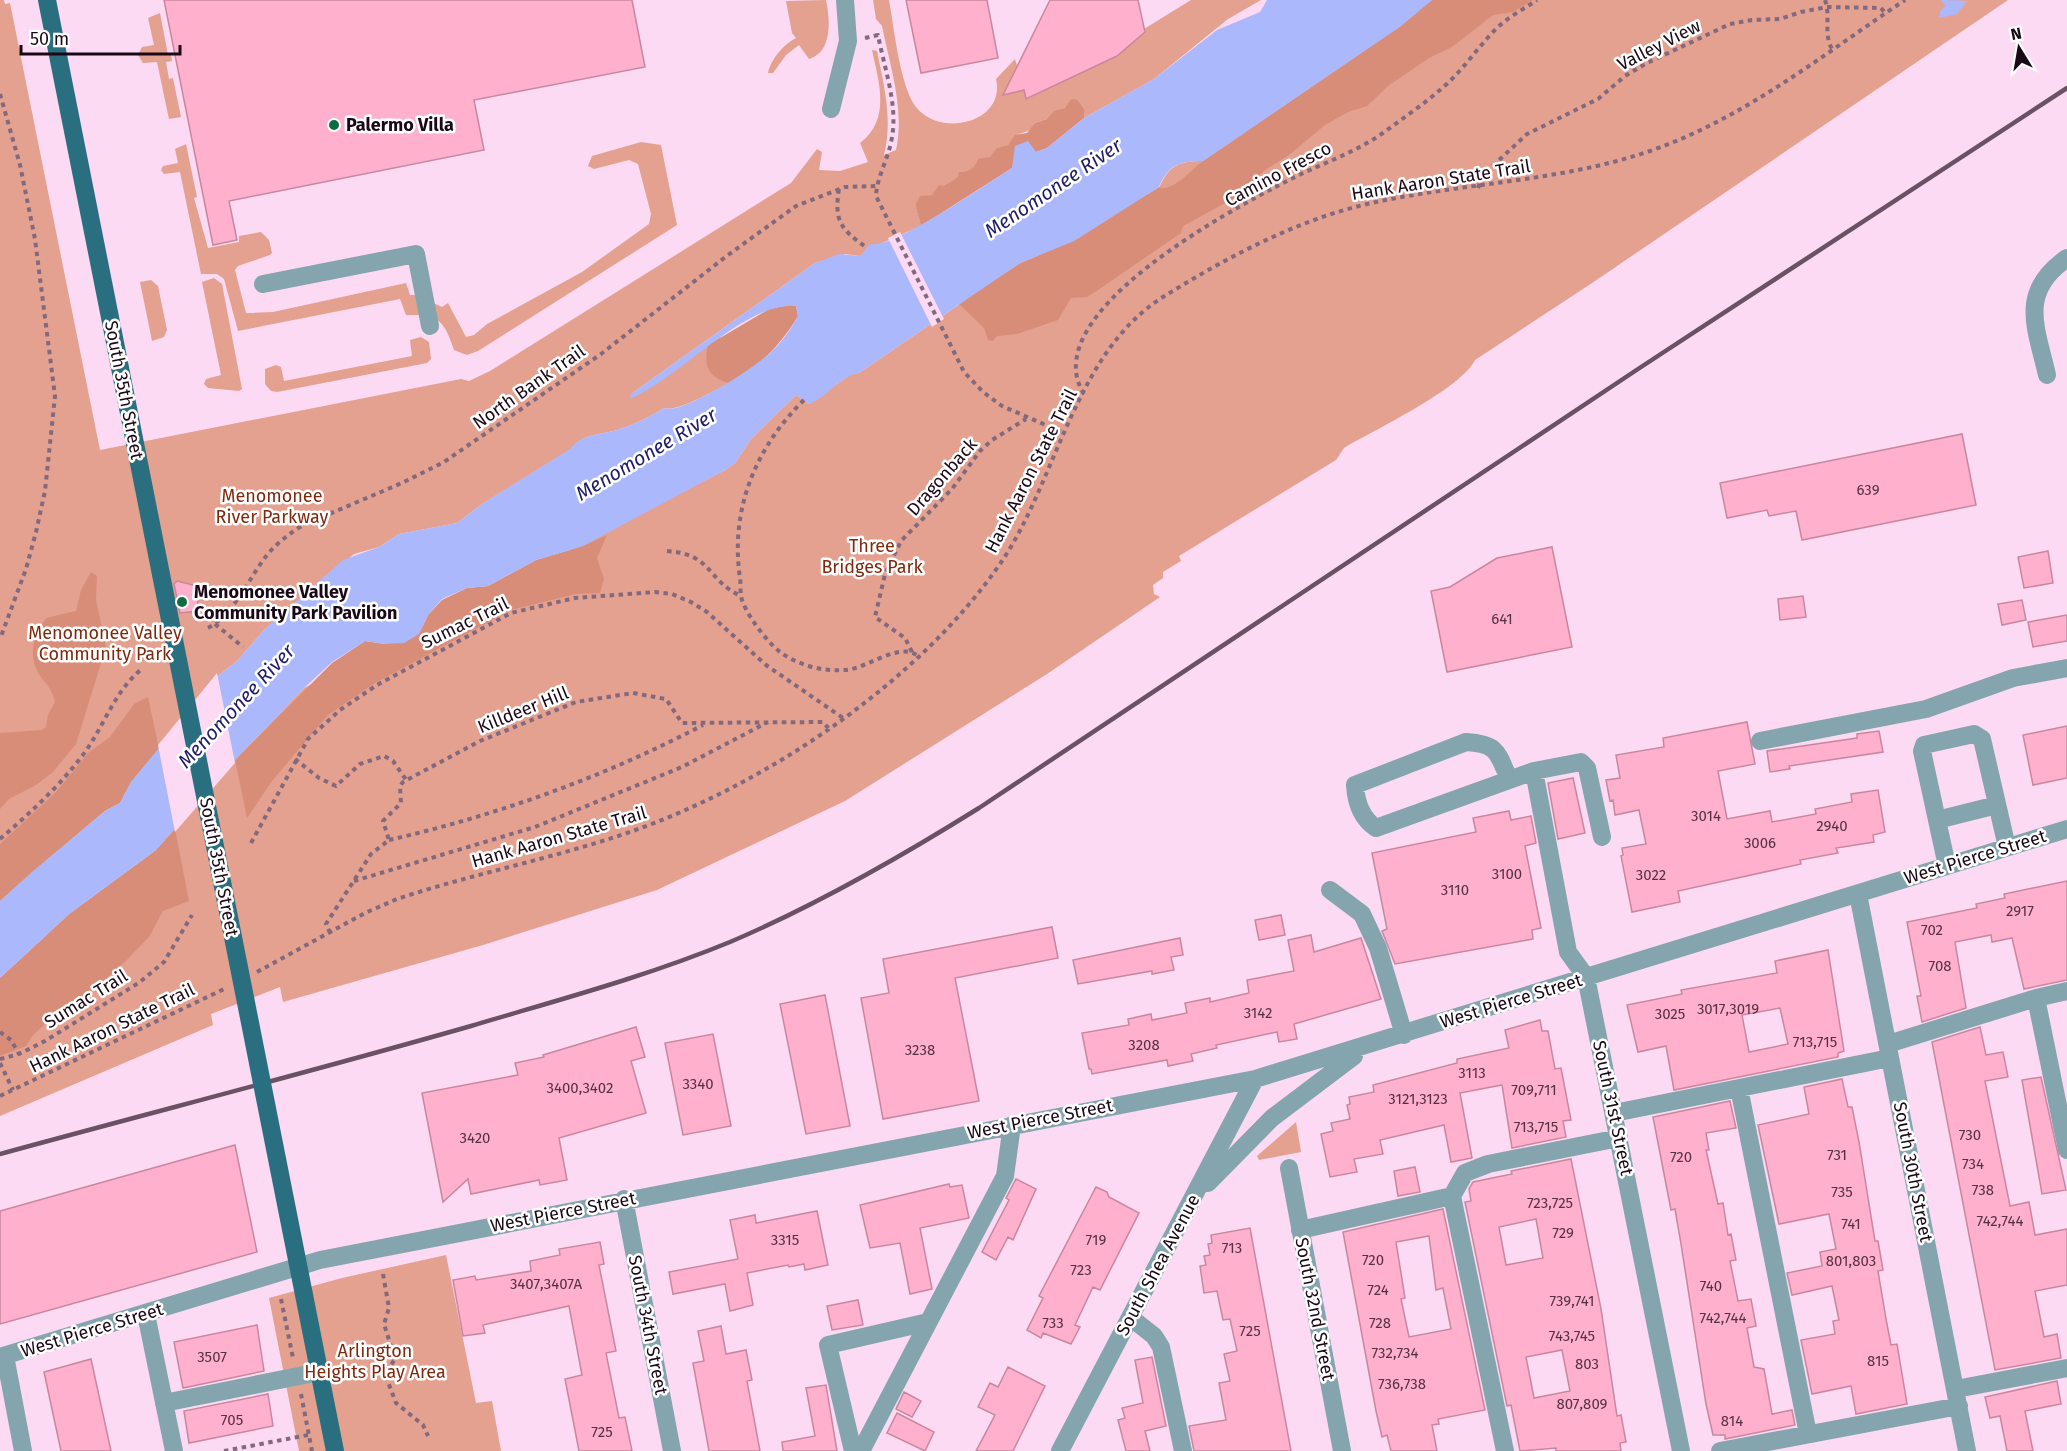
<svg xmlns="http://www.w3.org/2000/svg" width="2067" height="1451" font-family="'Fira Sans',sans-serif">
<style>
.green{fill:#e4a18f}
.forest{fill:#d88d79}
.water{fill:#acb8fc}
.pier{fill:#fddaf3}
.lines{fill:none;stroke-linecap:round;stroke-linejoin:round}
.stream{stroke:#acb8fc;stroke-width:6}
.building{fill:#feb0cc;stroke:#c9879f;stroke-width:1.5;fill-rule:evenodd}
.path{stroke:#83697d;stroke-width:4;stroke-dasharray:4.5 4.5;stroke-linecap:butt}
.minor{stroke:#84a5ae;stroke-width:18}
.rail{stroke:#6a5164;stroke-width:4.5}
.major-bridge{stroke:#296f7f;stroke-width:18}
.poi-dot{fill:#106c40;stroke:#fff;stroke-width:2}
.labels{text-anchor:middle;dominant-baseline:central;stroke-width:5;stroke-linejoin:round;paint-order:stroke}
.number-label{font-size:15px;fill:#543244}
.street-label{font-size:18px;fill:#1b0817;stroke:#fff}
.poi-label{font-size:18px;font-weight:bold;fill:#1b0817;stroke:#fff;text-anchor:start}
.park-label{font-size:18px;fill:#80280e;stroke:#fff}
.water-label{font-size:20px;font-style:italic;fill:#1f1d68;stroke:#fff}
</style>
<rect width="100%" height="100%" fill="#fddaf3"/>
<path class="green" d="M0,0H4L5,4L10,3L100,450L461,379L469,381L490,371L791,183L817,149L822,152L819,170L840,171L868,162L860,143C891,119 879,83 872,50L877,51C884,86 893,119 884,155L896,150C905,110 890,66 882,26L876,19L873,0H889C894,27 900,87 916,107C940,138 1006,123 996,79L1015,59L1027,99L1117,56L1144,29L1191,0H1261L1228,19L1154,79L1084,118L1085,110L1078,100L1047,119L1035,123L1031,130L1016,135L1008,145L952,182L932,195L920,197L915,205L921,226L875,246L860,256L845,254L815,263L631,394L668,374L720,337L743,375C728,383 677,414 664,408C650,417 633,425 617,430C600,435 583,433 571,449L482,504L457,523L399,534L379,547L354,554L264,630L238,660L218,676L131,782L126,792L0,901Z
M826,0C830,19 833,52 809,59L799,45L786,55L773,73H768C771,59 784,44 796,38L792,33L786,1Z
M1432,0H2008L1595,281L1475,360C1461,389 1374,430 1344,448L1336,460L1179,556L1181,561L1163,572V578L1153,585L1154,594L1160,597L1047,674L845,801L657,890L483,945L283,1002L280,987L211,1014L213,1025L0,1116V978L156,850L235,760L304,688L725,470L735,463L751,439L796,395L809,404L851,374L859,373L998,278L1159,188C1169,165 1179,161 1203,161L1371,46Z
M160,13L168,55H171L172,61L166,62L169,79L173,78L181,117L169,119L157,62L143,63L138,55L142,47L154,45L148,18Z
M641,142L661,145L677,225L478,351L467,355L454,350C444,320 439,314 406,315L400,299L238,331L224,279L217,274H201L180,172L164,174L161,170L163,166L178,163L175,149L186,144L197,197L194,198L208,248L239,242V236L261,232L269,240L272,253L270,255L238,266L235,270L246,313L273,312L406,283L410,295H416L442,307L448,303L466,337L474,335L487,324L582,272L649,224L651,214L638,164L629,160L594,169L588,166L592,156Z
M214,278L222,284L242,389L239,391L208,388L204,384L206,379L221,375L202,282Z
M151,280L158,286L167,330L164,337L152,341L140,282Z
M421,337L429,342L431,359L427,363L277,392L271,391L265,384V369L276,365L281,367L284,381L412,356L410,340Z
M1296,1122L1301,1152L1259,1160L1257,1156Z
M446,1255L476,1403L492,1401L501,1451H299L269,1298L342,1278Z"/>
<path class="forest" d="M1432,0H1533L1513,12L1493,15L1452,47L1429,58L1388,86L1367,106L1348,112L1325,125L1289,155L1265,170L1240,195L1183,226L1181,233L1095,292L1087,297L1071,298L1058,320L1017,334L997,336L993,341L988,340L984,328L959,304L1020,263L1074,241L1159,187C1172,193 1192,169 1203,161L1401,26Z
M1071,99L1078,100L1085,110L1084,118L1047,148L1036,152L1032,150L1015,161L1012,168L921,226L915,205L920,196L932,195L939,185L944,186L958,177L959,172C967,173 976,168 978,159L990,157L997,148L1008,145L1015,135L1027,133L1035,123L1047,119L1054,111L1065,108Z
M790,305L796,306L798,316C781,345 758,368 728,383C708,376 703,366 708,345L769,309Z
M607,535L597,558L604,579L600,593L576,594L511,610L375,683L328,715L272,781L247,818L235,760L332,663L365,641L385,644L419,634L428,615L442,600L467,588L488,586L536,560L583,546Z
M91,572L97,576L96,600L106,647L76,744L53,772L36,785L9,799L0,809V733L42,730L46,727L48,715L55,702C52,690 48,686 41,677C26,655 34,637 46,618L76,611L81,590Z
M148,697L159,749L131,782L120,803L105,811L32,872L0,901V844L56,792L88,753L110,737L134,704Z
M175,829L189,901L163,911L149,937L120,967L71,1007L48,1021L33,1035L26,1046L0,1056V978L69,914L156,850Z"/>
<path class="water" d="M1267,0H1432L1401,26L1203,161C1180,161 1168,165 1159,187L1074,241L1020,263L859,373C839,376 828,397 809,404L796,395L751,439L735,463L725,470L583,546L536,560L488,586L467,588L442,599L428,615L419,634L404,643L384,644L365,641L332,662L304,688L235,760L156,850L69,914L0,978V901L32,872L105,811L120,803L131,782L218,676L238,660L264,630L343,560L379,547L399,534L457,523L482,504L570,449C583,433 600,435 617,430C633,425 650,417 664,408C681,416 759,365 773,350C784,340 791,328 798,316L796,306C744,301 677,381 629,399L631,394L815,263L839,254L860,256L870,244C892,250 989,182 1012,168L1015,146L1028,141L1036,152L1047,148L1084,118L1154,79L1217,30L1260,12Z
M1951,0L1967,1L1957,14L1939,18L1940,11Z"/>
<path class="pier" d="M900,232L944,319L932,327L888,238Z
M217,673L235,763L175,832L158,745Z"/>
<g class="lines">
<path class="stream" d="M1944,0L1948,4"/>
</g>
<path class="building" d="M164,0H632L645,67L474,100L484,150L229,201L237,240L213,245Z
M906,0H987L998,58L921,73Z
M1050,0H1138L1145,32L1117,56L1026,99L1024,90L1003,95Z
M1962,434L1976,505L1802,540L1796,511L1769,516L1767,510L1727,518L1720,483Z
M1552,547L1572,647L1447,672L1431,591L1450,587L1497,558Z
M2048,551L2053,583L2024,588L2018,557Z
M177,581L197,586L198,611L180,613L174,584Z
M1803,596L1806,617L1780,620L1778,599Z
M2022,600L2026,620L2002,625L1998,604Z
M2067,615V641L2033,647L2028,622Z
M1747,722L1755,764L1718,771L1727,819L1770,811L1772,822L1816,814L1815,809L1852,802L1851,794L1878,790L1885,832L1873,835L1874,842L1836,848L1838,853L1800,860L1801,864L1678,891L1680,902L1632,912L1621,856L1623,855L1622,848L1646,844L1639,810L1615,815L1613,800L1610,801L1606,780L1620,778L1616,755L1664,747L1663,738Z
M2067,726V778L2033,785L2023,735Z
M1879,731L1883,752L1789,766L1790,769L1770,772L1767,751L1857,738V734Z
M1573,778L1585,833L1558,839L1548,783Z
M1509,811L1511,820L1531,816L1536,843L1525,846L1541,928L1532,930L1533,939L1395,964L1382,931L1387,929L1372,853L1476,832L1473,818Z
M2067,881V980L2024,989L2012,938L1992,942L1991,935L1955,942L1966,1008L1922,1022L1917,996H1921L1907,922L1977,908L1976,904L2005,898L2004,894Z
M1281,915L1285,935L1259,940L1255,920Z
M1052,927L1058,958L955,978L979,1101L883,1119L861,998L889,993L883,959Z
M1311,935L1314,952L1361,938L1381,999L1294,1024L1297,1039L1279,1042L1277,1032L1216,1045L1217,1048L1191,1054L1193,1061L1168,1066L1167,1060L1092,1074L1091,1069H1089L1082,1033L1129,1025L1128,1019L1151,1014L1152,1020L1187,1013L1185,1003L1210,998V1002L1249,993L1247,980L1294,971L1288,940Z
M1180,938L1183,955L1171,957L1174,970L1152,974V971L1078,984L1073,960Z
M1828,950L1844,1051L1838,1053V1057L1674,1090L1666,1046L1638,1052L1627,1005L1682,994L1681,990L1777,973L1775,961ZM1780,1008L1788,1044L1749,1052L1742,1015Z
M825,995L850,1126L806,1134L780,1004Z
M1540,1020L1542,1031H1548L1555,1069L1561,1068L1571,1120L1563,1121L1566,1137L1512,1148L1502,1085L1460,1093L1472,1158L1451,1162L1444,1125L1380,1140L1383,1154L1354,1159L1357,1172L1330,1177L1321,1134L1333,1131L1331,1123L1350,1119L1347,1105L1350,1104L1349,1097L1374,1092L1373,1085L1457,1063V1059L1509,1048L1505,1030Z
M636,1027L645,1057L631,1061L646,1113L559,1138L567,1180L540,1185L539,1180L471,1194L468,1179L443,1202L422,1093L518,1075L515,1063L544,1057L543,1055Z
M1980,1027L1986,1055L2003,1052L2008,1077L1985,1081L2010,1206L2029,1202L2035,1235L2067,1229V1285L2035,1291L2044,1337L2057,1334L2061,1358L1995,1370L1932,1042Z
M713,1034L731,1126L683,1135L665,1043Z
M2041,1077L2066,1190L2042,1194L2022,1080Z
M1842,1079L1848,1107H1852L1859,1142L1875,1241H1878L1883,1270L1878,1271L1886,1319L1891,1345L1897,1344L1907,1404L1856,1414L1851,1386L1812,1394L1801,1340L1835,1334L1833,1321L1839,1320L1832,1286L1792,1295L1787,1273L1822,1266L1820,1252L1836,1249L1829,1214L1779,1224L1758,1125L1809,1114L1804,1087Z
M1730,1101L1736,1128L1706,1133L1709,1150H1706L1718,1204L1723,1203L1728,1235L1731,1234L1736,1260L1730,1261L1738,1301L1751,1299L1756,1326L1747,1328L1754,1367L1764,1369L1772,1414L1792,1410L1795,1425L1725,1439V1435H1713L1706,1404L1681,1244L1675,1209L1671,1210L1653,1117Z
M235,1145L257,1252L0,1324V1211Z
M1571,1159L1601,1309L1617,1416L1621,1415L1626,1442L1620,1443L1621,1451H1556V1448L1520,1451L1511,1405L1507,1406L1465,1202L1471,1201L1469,1189L1473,1182L1512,1174L1511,1171ZM1536,1219L1543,1258L1506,1265L1499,1227ZM1562,1350L1570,1391L1534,1398L1526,1357Z
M1415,1167L1420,1192L1398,1196L1394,1171Z
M1016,1179L1036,1189L1013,1240L1008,1237L996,1260L982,1252L1009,1200L1006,1198Z
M949,1184L950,1187L962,1185L969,1218L920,1228L932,1289L910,1294L900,1243L870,1248L860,1205Z
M1096,1187L1107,1192L1109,1197L1139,1213L1100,1290L1093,1287L1075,1325L1080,1327L1071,1344L1043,1333L1041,1338L1027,1330L1043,1298L1039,1296Z
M1443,1209L1485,1410L1438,1419L1439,1424L1432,1425L1437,1451H1391L1387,1435L1382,1437L1376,1411L1343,1232ZM1429,1236L1436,1290L1443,1288L1451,1329L1409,1337L1401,1299L1405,1298L1396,1242Z
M817,1211L828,1265L805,1270L804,1264L789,1267L788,1265L747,1273L753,1305L730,1311L725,1284L673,1294L669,1272L738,1259L730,1220L755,1215L756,1223Z
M1250,1228L1291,1451H1194L1189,1426L1226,1420L1219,1383L1230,1381L1224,1354L1237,1351L1230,1319L1223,1320L1217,1291L1204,1293L1200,1266L1206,1265L1204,1256L1210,1255L1208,1244L1212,1243L1211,1235Z
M600,1242L604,1264L599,1265L616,1351L606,1353L619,1418L625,1417L632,1451H579L565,1379L582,1375L569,1306L483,1325L485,1333L463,1336L453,1280L475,1276L476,1280L531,1271L530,1261L560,1255L559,1249Z
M858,1300L863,1325L832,1330L827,1306Z
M257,1325L264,1371L183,1388L174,1342Z
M721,1326L726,1354L746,1350L752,1380L747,1381L760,1451H709L693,1363L704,1361L698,1331Z
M1152,1357L1166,1426L1145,1431L1150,1451H1126L1118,1420L1125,1418L1122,1408L1143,1403L1135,1360Z
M91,1359L111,1451H61L44,1372Z
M1008,1367L1045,1386L1013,1451H976L995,1415L978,1407L990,1383L998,1387Z
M2057,1381L2061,1404L2025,1411L2033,1451H2007L2000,1416L1990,1418L1985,1397Z
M826,1385L837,1451H783L782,1442L815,1436L806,1388Z
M904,1392L921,1401L912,1417L896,1409Z
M268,1394L273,1426L189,1443L184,1411Z
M897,1413L934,1432L925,1451L887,1433Z"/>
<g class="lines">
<path class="path" d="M1825,0C1831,17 1823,33 1832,49
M865,38L878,35C884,67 898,105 892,137C889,158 877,176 876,196L964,372L983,392L1002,406L1064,433
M0,94L20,165L35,239L55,396L45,491L36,532L26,569L0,639
M1478,188L1483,175L1527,134L1598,99L1625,76L1647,63L1730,24L1752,20L1780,19L1801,12L1827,7L1881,8L1885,13
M839,189C834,220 840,229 866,247
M1084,394C1034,315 1229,211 1285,182C1317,165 1353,154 1383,133C1406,116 1430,100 1451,80C1467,64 1480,45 1496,29C1508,17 1524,9 1537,0
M804,400C755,448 730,510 740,578C741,584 740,591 741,596C744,612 767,642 780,652C798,665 823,672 845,670C867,669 899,641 918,656
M667,551C713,554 706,580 741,596
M215,624L243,647
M208,628C236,612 248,579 267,555C277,543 289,534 303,525L402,483L444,462L601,354L728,255L796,206L845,187L877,186
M912,652L905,638L875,617L885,574L901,541L952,489L980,451L992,440L1026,419
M295,759L319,778L336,786L360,764L384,756L393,761L407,781
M0,839C30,813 61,785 85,752C105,724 115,690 143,668
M389,840C498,815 604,777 703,725
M251,843L308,739L340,710L377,685L511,613L575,598L655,592L672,594L691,602L707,612L766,665L843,718
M354,881L535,827L682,767L768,722
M330,933L326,924L371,854L389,840L383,821L401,803L400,786L403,782L480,741L576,702L633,693L666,699L682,723L823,722L829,729
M257,972L365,913L397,899C472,874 551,859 627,833C764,786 920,682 1002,561C1057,479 1075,352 1163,297C1224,259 1293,222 1363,205C1456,183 1552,183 1644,153C1741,121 1821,56 1905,0
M0,1032L11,1040L19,1054
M0,1059L19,1054L45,1041L140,982L164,962L192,915
M0,1063L13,1090
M0,1096L224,989
M383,1274L389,1308L384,1324L395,1359L385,1374L396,1403L423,1425L428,1436
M281,1299L293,1358
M301,1394L312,1451
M224,1451L308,1435"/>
<path class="minor" d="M831,109L848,41L845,0
M263,284L416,254L430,326
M2047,375C2036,327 2018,292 2067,258
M1760,741L1926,709L2013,678L2067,668
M1534,771L1568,952L1586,977L1681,1451
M1509,779C1497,752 1498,744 1466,742L1355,785C1356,803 1361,818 1376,828L1534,771L1581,762L1587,768L1602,837
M1937,820L1997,805
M1947,866L1922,751L1924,745L1974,734L1982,739L2007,847
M1330,890L1362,914L1378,948L1404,1035
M1858,894L1967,1451
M2036,998L2067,1150
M1888,1044L2036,998L2067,991
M1739,1088L1808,1434
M1614,1113L1890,1058
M1289,1168L1342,1451
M1208,1183L1272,1118L1354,1056
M1452,1196L1505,1451
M624,1199L672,1451
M1300,1230L1452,1196L1465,1173L1488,1164L1619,1138
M146,1314L174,1451
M1130,1317L1154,1336L1161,1347L1183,1451
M5,1356L23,1451
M0,1357L320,1260L1255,1079L2067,829
M1956,1389L2067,1368
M164,1403L314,1373
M853,1451L828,1345L928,1322
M861,1451L1005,1176L1012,1125
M1060,1451L1255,1079
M1720,1451L1959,1406"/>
<path class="rail" d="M0,1154C157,1111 314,1071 471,1026C558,1000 645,977 730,942C817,905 899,858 979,808L1638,369L2067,88"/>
<path class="major-bridge" d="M47,0L335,1451"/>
</g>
<g class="poi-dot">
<circle cx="334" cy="125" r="6"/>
<circle cx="182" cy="602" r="6"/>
</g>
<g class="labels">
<g class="number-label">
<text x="1868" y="490">639</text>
<text x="1502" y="619">641</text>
<text x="1706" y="816">3014</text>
<text x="1832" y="826">2940</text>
<text x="1760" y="843">3006</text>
<text x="1507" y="874">3100</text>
<text x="1651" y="875">3022</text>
<text x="1455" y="890">3110</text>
<text x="2020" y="911">2917</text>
<text x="1932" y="930">702</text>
<text x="1940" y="966">708</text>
<text x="1728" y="1009">3017,3019</text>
<text x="1258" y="1013">3142</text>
<text x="1670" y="1014">3025</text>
<text x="1815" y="1042">713,715</text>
<text x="1144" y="1045">3208</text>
<text x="920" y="1050">3238</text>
<text x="1472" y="1073">3113</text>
<text x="698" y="1084">3340</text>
<text x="580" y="1088">3400,3402</text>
<text x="1534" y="1090">709,711</text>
<text x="1418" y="1099">3121,3123</text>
<text x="1536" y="1127">713,715</text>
<text x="1970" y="1135">730</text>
<text x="475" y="1138">3420</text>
<text x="1837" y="1155">731</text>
<text x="1681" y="1157">720</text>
<text x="1973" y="1164">734</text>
<text x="1983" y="1190">738</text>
<text x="1842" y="1192">735</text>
<text x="1550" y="1203">723,725</text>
<text x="2000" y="1221">742,744</text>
<text x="1851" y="1224">741</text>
<text x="1563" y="1233">729</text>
<text x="785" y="1240">3315</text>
<text x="1096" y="1240">719</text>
<text x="1232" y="1248">713</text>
<text x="1373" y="1260">720</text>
<text x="1851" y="1261">801,803</text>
<text x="1081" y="1270">723</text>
<text x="546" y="1284">3407,3407A</text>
<text x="1711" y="1286">740</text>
<text x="1378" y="1290">724</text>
<text x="1572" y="1301">739,741</text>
<text x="1723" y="1318">742,744</text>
<text x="1053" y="1323">733</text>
<text x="1380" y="1323">728</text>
<text x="1250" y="1331">725</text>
<text x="1572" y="1336">743,745</text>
<text x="1395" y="1353">732,734</text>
<text x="212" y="1357">3507</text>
<text x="1878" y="1361">815</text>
<text x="1587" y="1364">803</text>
<text x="1402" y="1384">736,738</text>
<text x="1582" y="1404">807,809</text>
<text x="232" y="1420">705</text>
<text x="1732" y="1421">814</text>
<text x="602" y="1432">725</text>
</g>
<g class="street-label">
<text transform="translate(1659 45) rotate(-27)">Valley View</text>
<text transform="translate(1278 174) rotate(-28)">Camino Fresco</text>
<text transform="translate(1441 180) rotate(-9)">Hank Aaron State Trail</text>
<text transform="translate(529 387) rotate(-35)">North Bank Trail</text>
<text transform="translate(124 390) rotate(79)">South 35th Street</text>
<text transform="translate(1031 471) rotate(-63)">Hank Aaron State Trail</text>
<text transform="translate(942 477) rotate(-49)">Dragonback</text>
<text transform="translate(465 623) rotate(-26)">Sumac Trail</text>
<text transform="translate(523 710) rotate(-22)">Killdeer Hill</text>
<text transform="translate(559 837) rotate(-16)">Hank Aaron State Trail</text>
<text transform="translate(1975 857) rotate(-17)">West Pierce Street</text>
<text transform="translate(219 867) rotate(79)">South 35th Street</text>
<text transform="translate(86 999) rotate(-32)">Sumac Trail</text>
<text transform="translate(1511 1001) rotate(-17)">West Pierce Street</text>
<text transform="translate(112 1028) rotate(-26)">Hank Aaron State Trail</text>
<text transform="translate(1613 1108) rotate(78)">South 31st Street</text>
<text transform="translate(1040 1119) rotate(-11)">West Pierce Street</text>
<text transform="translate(1913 1172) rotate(79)">South 30th Street</text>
<text transform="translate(563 1212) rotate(-11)">West Pierce Street</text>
<text transform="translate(1158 1265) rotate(-62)">South Shea Avenue</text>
<text transform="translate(1315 1309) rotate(79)">South 32nd Street</text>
<text transform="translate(648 1325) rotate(79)">South 34th Street</text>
<text transform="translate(92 1330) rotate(-17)">West Pierce Street</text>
</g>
<g class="poi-label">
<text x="346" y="125">Palermo Villa</text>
<text x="194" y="592">Menomonee Valley<tspan x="194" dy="21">Community Park Pavilion</tspan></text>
</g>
<g class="park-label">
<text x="272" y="496">Menomonee<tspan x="272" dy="21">River Parkway</tspan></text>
<text x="872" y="546">Three<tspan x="872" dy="21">Bridges Park</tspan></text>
<text x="105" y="633">Menomonee Valley<tspan x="105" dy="21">Community Park</tspan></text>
<text x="375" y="1351">Arlington<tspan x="375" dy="21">Heights Play Area</tspan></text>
</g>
<g class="water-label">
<text transform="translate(1053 188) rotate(-34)">Menomonee River</text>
<text transform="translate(646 454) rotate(-31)">Menomonee River</text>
<text transform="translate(236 706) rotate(-47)">Menomonee River</text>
</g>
</g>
<g transform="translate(2019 48) rotate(349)" stroke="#ffffff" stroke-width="4.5" paint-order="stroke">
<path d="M0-4.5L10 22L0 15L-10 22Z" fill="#1b0817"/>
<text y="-9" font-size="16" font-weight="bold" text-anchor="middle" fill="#1b0817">N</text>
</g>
<path d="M21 45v9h159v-9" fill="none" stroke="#1b0817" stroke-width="3"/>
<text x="30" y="45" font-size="18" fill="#1b0817" stroke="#ffffff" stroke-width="4.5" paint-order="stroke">50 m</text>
</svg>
